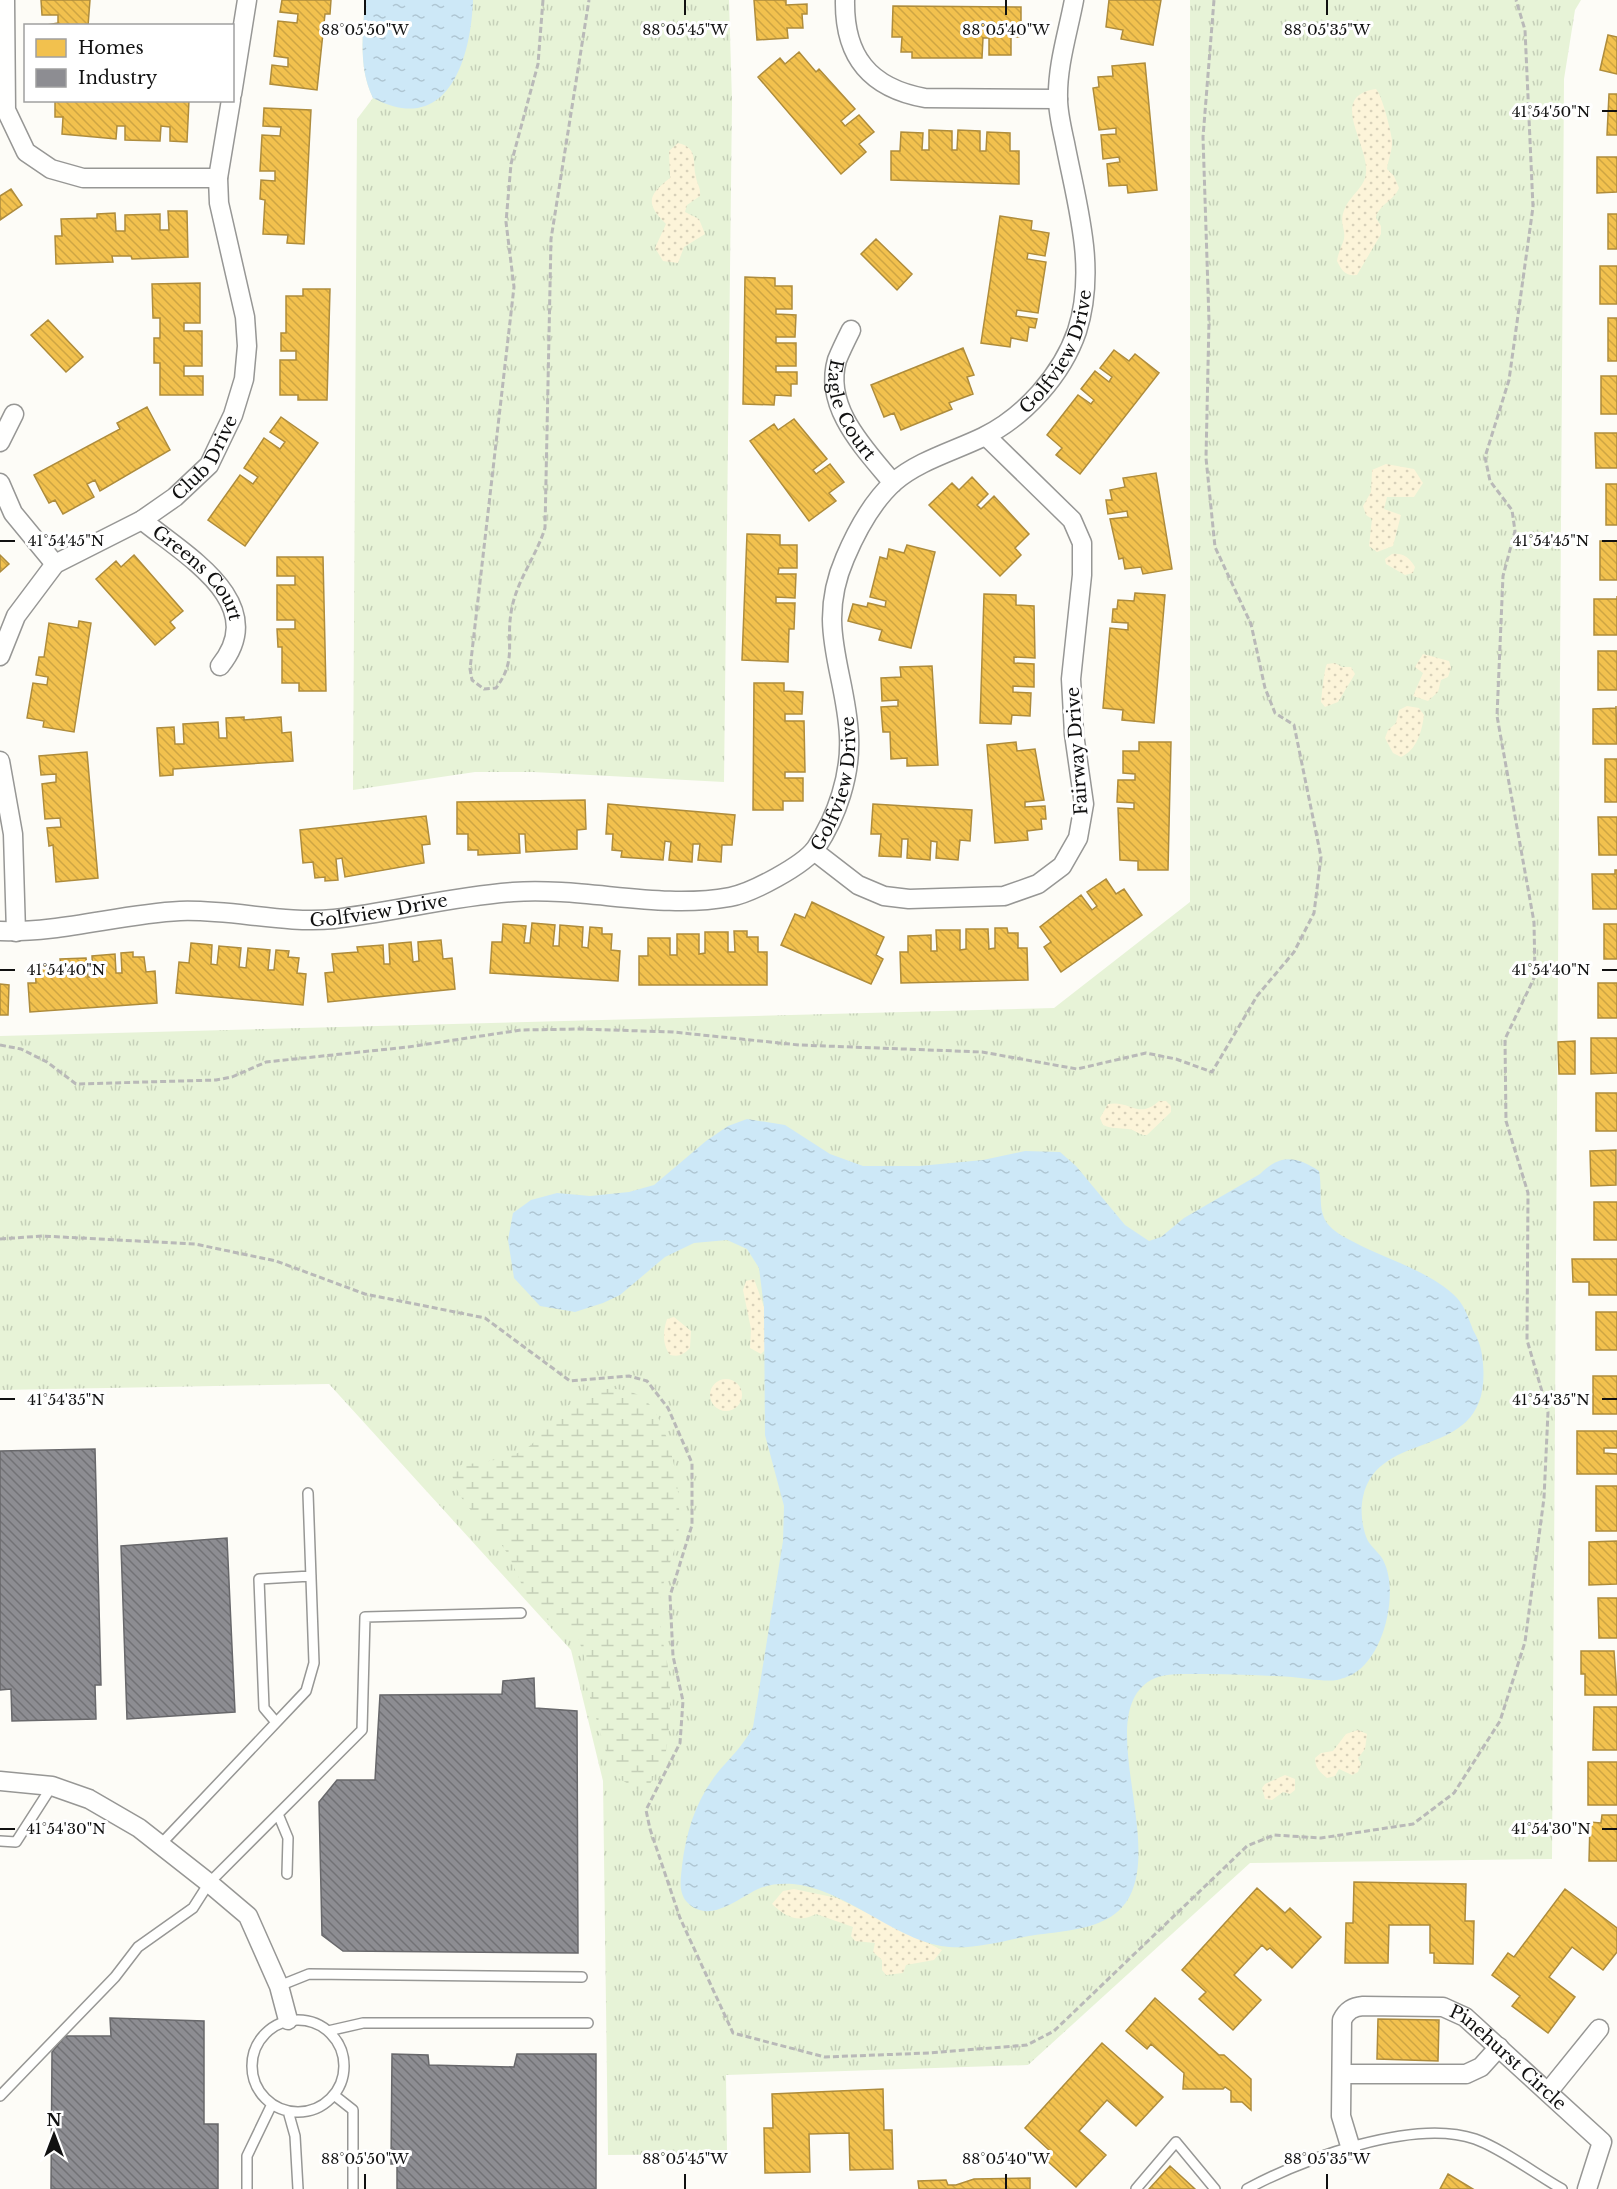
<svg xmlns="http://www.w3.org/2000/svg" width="1617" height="2189" font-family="'Libre Baskerville',serif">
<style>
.grass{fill:url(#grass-tufts)}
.wetland{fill:url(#wetland-marsh)}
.sand{fill:url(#sand-dots)}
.water{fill:url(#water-ripples)}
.homes{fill:url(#homes-back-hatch);stroke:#ae8c3c;stroke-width:1.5}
.industry{fill:url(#industry-back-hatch);stroke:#68686b;stroke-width:1.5}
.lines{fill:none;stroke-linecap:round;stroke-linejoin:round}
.lane-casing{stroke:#979795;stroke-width:12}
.street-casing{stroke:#979795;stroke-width:21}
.path{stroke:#b9b9b8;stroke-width:3;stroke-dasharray:6 3;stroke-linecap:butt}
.lane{stroke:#fffffe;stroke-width:9}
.street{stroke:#fffffe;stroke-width:18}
.ticks{fill:none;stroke:#111;stroke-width:2}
.labels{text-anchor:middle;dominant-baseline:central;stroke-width:6;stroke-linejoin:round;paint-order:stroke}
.street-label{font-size:18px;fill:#111;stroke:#fff}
.ticks-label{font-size:15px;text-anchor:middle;fill:#111;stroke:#fff;stroke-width:6;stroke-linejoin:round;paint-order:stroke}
</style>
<defs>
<pattern id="grass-tufts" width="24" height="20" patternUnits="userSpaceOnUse" patternTransform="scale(1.5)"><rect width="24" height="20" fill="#e7f3d7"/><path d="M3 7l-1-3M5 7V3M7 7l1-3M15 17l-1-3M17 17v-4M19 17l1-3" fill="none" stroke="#c5cfb8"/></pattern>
<pattern id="wetland-marsh" width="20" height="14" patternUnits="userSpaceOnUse" patternTransform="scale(1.5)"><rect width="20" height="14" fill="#e7f3d7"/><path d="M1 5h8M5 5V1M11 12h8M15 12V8" fill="none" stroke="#c5cfb8"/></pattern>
<pattern id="sand-dots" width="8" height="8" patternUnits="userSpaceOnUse" patternTransform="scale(1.5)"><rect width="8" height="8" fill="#fcf4d9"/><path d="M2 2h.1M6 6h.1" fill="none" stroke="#d7d0b9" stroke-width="1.8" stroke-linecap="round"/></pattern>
<pattern id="water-ripples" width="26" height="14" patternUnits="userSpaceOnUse" patternTransform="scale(1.5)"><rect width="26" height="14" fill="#cde8f7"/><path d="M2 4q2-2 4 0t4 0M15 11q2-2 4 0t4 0" fill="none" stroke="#afc6d3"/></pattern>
<pattern id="homes-back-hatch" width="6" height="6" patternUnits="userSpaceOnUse" patternTransform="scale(1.5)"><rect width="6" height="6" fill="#f2c14e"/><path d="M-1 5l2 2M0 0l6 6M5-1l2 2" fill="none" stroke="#cea543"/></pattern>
<pattern id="industry-back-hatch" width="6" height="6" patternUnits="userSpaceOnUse" patternTransform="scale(1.5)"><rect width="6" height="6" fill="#8d8d92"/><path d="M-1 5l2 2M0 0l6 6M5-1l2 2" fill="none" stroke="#727276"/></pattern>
</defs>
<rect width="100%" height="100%" fill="#fdfcf7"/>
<path class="grass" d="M365,0H729L732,101L724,782L533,772H475L353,790L357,119L373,98C358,68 363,32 365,0Z
M1190,0H1581L1575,10L1564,79L1552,1859L1250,1863L1028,2065L726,2075L727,2154L608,2155L603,1781L571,1650L329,1384L0,1390V1036L1054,1008L1190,902Z"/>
<path class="wetland" d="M605,1389C617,1389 628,1389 640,1396C672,1416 685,1506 677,1540C671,1564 662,1579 660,1606C658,1630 666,1650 669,1674C671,1693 670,1732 666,1751C662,1763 654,1776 648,1788L638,1790L617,1777L608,1759L587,1687L584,1656L577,1634C568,1628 556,1625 548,1620C526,1604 519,1575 507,1553C491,1525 458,1508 452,1474L461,1465C480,1463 502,1460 520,1452C536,1445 545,1428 556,1416C567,1403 589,1394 605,1389Z"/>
<path class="sand" d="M1376,89C1382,95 1391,131 1392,140C1393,149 1388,160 1387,169L1394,176L1399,188C1394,201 1378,205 1376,218L1381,226V234L1357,275C1345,276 1342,271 1337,261C1338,253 1342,246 1344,239C1346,227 1338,224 1345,208C1350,196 1365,187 1366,173C1369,144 1327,96 1376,89Z
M678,143C699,148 692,162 696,177C697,184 701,188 700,196L687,205L685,212L699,219L705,234L684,247L678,263L663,261L655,248L666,224C645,203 648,195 670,178L669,151Z
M1386,464L1414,469L1423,483L1414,497H1387L1384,509L1401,515L1393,546L1377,552L1369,546L1372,519L1366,515L1363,506L1371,492L1372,470Z
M1392,554C1403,553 1409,557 1415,567L1413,573L1405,575L1386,564L1385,559Z
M1423,654L1449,661L1451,668L1448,677L1441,680L1438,692L1428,701L1413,696L1423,673L1415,667Z
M1335,663L1342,667H1351L1355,674L1338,702L1325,707L1321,702C1322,694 1324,669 1327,664Z
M1407,706L1419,708L1424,715C1422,731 1417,750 1401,757L1393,753L1385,738L1388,730L1396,723L1399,710Z
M1159,1101H1166L1171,1106V1112L1147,1135C1140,1136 1136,1130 1128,1129C1119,1128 1112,1129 1103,1125L1100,1118L1108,1104C1131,1100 1138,1120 1159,1101Z
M754,1279L764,1307L765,1350L761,1354L750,1348L751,1329L743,1290L746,1281Z
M674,1317L691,1331L690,1348C683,1355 679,1357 670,1355C662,1344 663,1331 667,1319Z
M710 1395a16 16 0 1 1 32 0a16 16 0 1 1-32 0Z
M1358,1730L1367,1734L1365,1749L1358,1758L1361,1764L1358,1772L1352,1775L1339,1769L1335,1776L1327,1778C1320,1772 1315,1768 1315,1758L1321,1753L1333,1751L1346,1734Z
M1285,1775L1295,1779V1790L1290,1794L1283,1792L1272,1800L1265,1799L1262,1788L1265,1784Z
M794,1889L837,1898L942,1950L934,1960L906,1965L903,1973L886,1975L882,1970V1960L873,1952L875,1943L855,1941L851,1936L853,1927L816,1914C798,1923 787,1918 772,1904L783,1891Z"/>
<path class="water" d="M365,0H473C471,60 447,137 373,98C358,68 363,32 365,0Z
M747,1119L785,1125L830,1154L863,1166H919L983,1160L1025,1151L1060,1152L1076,1166L1125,1225L1149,1241L1161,1237L1184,1218L1260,1174C1280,1154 1296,1156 1319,1171C1322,1185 1319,1204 1323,1215C1326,1226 1338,1234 1348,1239C1380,1257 1433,1272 1457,1298C1465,1307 1469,1319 1473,1330C1477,1337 1481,1346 1482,1355C1498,1468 1380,1422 1363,1497C1360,1510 1362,1529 1368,1541C1372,1548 1381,1554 1384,1562C1399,1593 1384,1657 1353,1674C1353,1675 1338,1680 1337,1680C1323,1682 1306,1678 1292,1677C1259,1675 1227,1674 1194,1674C1180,1674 1164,1673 1151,1680C1085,1718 1185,1877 1107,1919C1085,1931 1054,1932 1029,1936C1002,1941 969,1951 941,1946C894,1938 842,1888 793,1884C782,1883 769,1884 758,1889C738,1898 708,1926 686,1901C678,1891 681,1877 682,1866C686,1833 695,1803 715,1776C730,1757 741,1749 753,1727L783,1541L784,1506L765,1435L764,1307L759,1268L747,1249L727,1240L694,1243L665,1257L620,1295L603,1303L575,1312L540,1306L514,1278L508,1240L513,1213L531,1200L557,1193L590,1196L629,1192L654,1185L706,1141L728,1126Z"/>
<path class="homes" d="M41,0H90L88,26H41L58,23V15H42Z
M282,0H331L330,14H325L317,90L270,84L272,65L288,67V58L274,56L278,21L297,23L298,14L280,12Z
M754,0H786V5L807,4V14H802L803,28H787L788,38L757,40Z
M1109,0H1161L1153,45L1121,39L1123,30L1106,27Z
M893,6L1021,7V37H1011V55H989V38H983L982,58H912V52H901L902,37H892Z
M1608,35L1617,37V74L1600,70Z
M799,52L816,72L819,69L855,109L841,121L845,126L859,115L874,132L859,144L866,152L841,174L758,77L780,58L785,64Z
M1145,63L1157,190L1128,193L1127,185L1109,186L1107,164L1120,162L1119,157L1103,159L1101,135L1116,134V128L1099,130L1093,88L1099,87L1098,77L1113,76L1112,66Z
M1609,94H1617V135H1607Z
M55,100H189L187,142L170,141V127L161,126L160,141L125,140V126H117L116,139L62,134L63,117H55Z
M264,108L311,110L304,244L287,243L288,235L263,234L265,200L260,199L261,180L275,181V171H260L262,135L280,136L281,127L263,126Z
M929,130L952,131V150H957L958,130L980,131V151H986L987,132L1010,133V151H1019V184L891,180V151H900L901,132L923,133L922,150H929Z
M1597,157H1617V192L1597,193Z
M11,189L22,205L0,220V196Z
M168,211H187L188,257L132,259L131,256H112L113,262L56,264L55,236H62L61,219L97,218V214L115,213L116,231H125V215L160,214V230H169Z
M1608,214H1617V249H1608Z
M1000,216L1032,221L1031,230L1049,233L1045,256L1028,253L1027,259L1046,262L1038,313L1017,310L1016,316L1037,319L1035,328L1029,327L1027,341L1011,338L1010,347L981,343Z
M876,239L912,274L897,290L861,254Z
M1600,266H1617V304H1600Z
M745,277L775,278V286H792V309H776V314L796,315L795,337H776V343H796V366H776V372H797V384H791V396L775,395L774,405L743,404Z
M200,283V323H184V331H202V366H184V376H203V395H160V363H154V338H160V318H153L152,284Z
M303,289H330L327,400H298V395H280V360H296V351H281V333H286V296H303Z
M1608,318H1617V361H1608Z
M48,320L83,357L66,372L31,335Z
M963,348L974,375L967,377L973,394L949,403L952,409L901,430L894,413L884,417L871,385Z
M1114,350L1129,361L1135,354L1159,373L1080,474L1056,455L1062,448L1047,435L1078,395L1091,404L1094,400L1081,389L1095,371L1109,382L1112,377L1100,368Z
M1601,376H1617V414H1601Z
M147,407L170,450L100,491L95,480L87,484L94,497L63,514L55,500L49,503L34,475L120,429L117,423Z
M281,417L318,443L245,546L208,520L240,475L253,484L258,477L244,468L264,438L280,449L285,442L270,432Z
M794,419L827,459L813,470L816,474L830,464L844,482L829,493L836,501L809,521L750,441L774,424L778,430Z
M1595,433H1617V468H1596Z
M1156,473L1172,569L1143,574L1141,567L1125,569L1123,558L1119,559L1110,519L1128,517L1127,511L1108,514L1106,500H1112L1110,490L1125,487L1123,478Z
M972,477L988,494L977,505L981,509L994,496L1029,534L1015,548L1021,555L1000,576L929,505L952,483L959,490Z
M1606,484H1617V525H1606Z
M747,534L780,535V545H797V568H779L778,574H796L795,598L776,597V603H795L794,629H789L788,662L742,660Z
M1600,541H1617V580H1600Z
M907,545L935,552L911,648L879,640L882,630L848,621L853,604L867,607L868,603L885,607L886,601L870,597L880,557L887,559L889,549L904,553Z
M0,555L9,564L0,572Z
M134,555L183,611L170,622L175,628L155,645L96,579L116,561L121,567Z
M277,557H323L326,691H299V683H282V647H278L277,629H295V620H277V585H295V576H277Z
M1135,593L1165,595L1154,723L1122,720L1123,710L1103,708L1110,628L1128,630V623L1112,622L1113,609H1117L1118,600L1134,601Z
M984,594L1016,595V605L1034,606L1035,658L1014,657V663L1034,664V687L1013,686V692L1031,693L1030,716L1012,715L1011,724L980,723Z
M1617,596V635H1594V599H1617Z
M79,621L91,623L74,732L43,727L44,721L27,718L33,683L47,685L48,677L36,675L39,657H44L49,623L78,628Z
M1598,651H1617V690H1598Z
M932,666L938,765L907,766V758L891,759L890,732H883L881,707L898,706V700L882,701L881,678L901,677L900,667Z
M754,683H784V691L803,692L802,714H785V721H804L805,772H785V778H803V801H783V810H753Z
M1616,706L1617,744H1593V709L1616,708Z
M244,717V720L281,717L282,733L291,732L293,761L173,769V775L160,776L157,728L174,727L175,744H184L183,724L218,722L219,738H227L226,718Z
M1016,742L1017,751L1035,749L1044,800L1025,802V807L1045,806L1046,819H1041L1042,829L1027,831L1028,840L995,843L987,745Z
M1139,742H1171L1168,870H1138V861L1120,860L1118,808L1134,809V803L1117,802L1118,780H1135V774L1123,773V751H1139Z
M87,752L98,878L56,882L53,845L49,846L47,828L61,827L60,818L45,819L42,784L56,782V774L41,775L39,756Z
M1605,759H1617V802H1605Z
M585,800L586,829L577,830V849L526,852L525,834H519L520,853L478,855V850H468V834H457V802Z
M608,804L735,815L732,845H722L721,862L698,860L700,844H693L692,862L669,860L671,842L665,841L663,860L621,857L622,851L612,850L613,834H606Z
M873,804L972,810L970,841L960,840L958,860L936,858L937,842L931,841L930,860L907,858L908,839H902L901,857L879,856L881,834H871Z
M426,816L430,844L422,845L424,863L345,877L342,858L336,859L338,880L325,881V877L315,878L313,862L303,863L300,830Z
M1598,817H1617V855H1599Z
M1615,870H1617V909H1593L1592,874H1615Z
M1106,879L1116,894L1124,889L1142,915L1061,972L1044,947L1051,942L1040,927L1081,895L1092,910L1097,906L1087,892Z
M812,902L884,937L876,955L883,959L871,984L781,945L795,914L805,918Z
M532,923L555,925L553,946H559L560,925L583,927L582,947L588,948L590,927L602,928V934H612L611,950L620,951L618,981L490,973L492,942H502L503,924L526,926L524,943H530Z
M1604,924H1617V959H1604Z
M995,928H1007L1008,933H1018V948H1027L1028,980L901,983L900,952H908V936L931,935V951H937L936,930H960V950L966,949V929H988L989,949L995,948Z
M734,931H747V937H758V952H767V985H639V956H648V938H670V955H677V934H699V954L705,953V932H728V952H735Z
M441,940L443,959L452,958L455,989L328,1002L325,973L334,972L332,954L358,952L357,947L383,945L384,964H390L389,944L411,942L413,962L419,961L418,942Z
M191,943L212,945L211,964L217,965L219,946L241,948L239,967L246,968L248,948L270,950L268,970H274L276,950L289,951L288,957L299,958L297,973L306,974L303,1005L176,993L179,962L189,963Z
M133,952V957H144L146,972L155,971L157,1003L30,1012L28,983H36L35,967L61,965L60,959L86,958L88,977H93L92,956L115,954L116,973H122L121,953Z
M1598,983H1617V1018H1598Z
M0,984L9,985L8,1015H0Z
M1591,1038H1617V1073L1591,1074Z
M1575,1041V1074H1559L1558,1042Z
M1596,1093H1617V1131H1596Z
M1616,1150V1185L1591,1186L1590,1151Z
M1594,1202H1617V1240H1594Z
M1572,1259H1617V1295H1589V1282H1573Z
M1596,1312H1617V1350H1596Z
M1593,1376H1617V1414H1593Z
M1577,1431H1617V1448H1604V1453L1617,1454V1474H1577Z
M1596,1486H1617V1531H1596Z
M1617,1541V1584L1589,1585V1542Z
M1598,1598H1617V1638H1599Z
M1581,1651H1614L1617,1695H1585V1674H1581Z
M1594,1707H1617V1750H1593Z
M1588,1762H1617V1805H1588Z
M1602,1815H1617V1861H1589L1590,1822L1601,1823Z
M1354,1882L1466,1884L1465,1921H1474L1473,1964L1434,1963V1953H1430V1925H1389L1388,1963H1345L1346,1923H1353Z
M1257,1888L1285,1913L1290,1908L1321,1937L1292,1968L1270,1948L1267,1950L1262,1945L1234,1975L1261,2000L1233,2030L1199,1999L1206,1992L1182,1970Z
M1565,1889L1617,1928V1952L1603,1970L1572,1947L1549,1977L1575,1997L1548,2033L1512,2006L1520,1996L1492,1975L1508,1953L1514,1957Z
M1155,1998L1219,2055H1224L1251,2079V2110L1242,2102H1231V2091L1225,2087L1223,2089H1183L1184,2073L1151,2044L1147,2049L1126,2031Z
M1378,2019L1439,2020L1438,2061L1377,2059Z
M1102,2043L1163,2097L1136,2126L1107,2100L1079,2131L1106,2155L1076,2187L1043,2157L1049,2150L1025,2128Z
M883,2089L884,2130H892L893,2169L850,2170L849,2133L809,2134L810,2172L765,2173L764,2128H773L772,2094Z
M1170,2166L1195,2189H1149Z
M1448,2174L1473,2189H1440Z
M1030,2178V2189H919L918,2181L946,2180L948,2185H956L974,2179Z"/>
<path class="industry" d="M95,1449L101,1685H95L96,1719L12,1721L11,1689L0,1690V1451Z
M227,1538L235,1712L127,1719L121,1546Z
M534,1678L535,1708L577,1711L578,1953L343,1951L322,1935L319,1802L337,1780H375L380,1695L502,1694L503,1681Z
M110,2018L204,2021V2124H218V2189H51L52,2052L65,2036H111Z
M392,2054L428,2055L429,2065L514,2067L517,2054H596V2189H397V2164H391Z"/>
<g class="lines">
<defs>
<path id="lane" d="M275,1721L264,1708L259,1579L311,1576
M278,1814L288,1838L287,1874
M0,1841L16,1842L52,1786
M160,1845L306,1691L314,1663L308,1493
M279,1986L309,1974L582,1977
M252 2066a46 46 0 1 1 92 0a46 46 0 1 1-92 0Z
M328,2031L363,2023H588
M334,2095L353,2110V2189
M0,2096L115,1977L138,1947L193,1908L209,1883L362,1730L365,1617L521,1613
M288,2111L295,2136L298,2189
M247,2189V2156L272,2104
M1136,2189L1176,2142L1215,2189
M1247,2189C1303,2159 1413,2118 1475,2139C1501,2148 1537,2175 1562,2189"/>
<g id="street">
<path d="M5,0L6,110L26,152L51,169L83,178H218"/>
<path d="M845,0C844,56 869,88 925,98L1058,99"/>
<path d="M232,94L247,0"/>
<path id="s1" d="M851,330C846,340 841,350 837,360C823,408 866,450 893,483"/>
<path d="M0,442L14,414"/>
<path d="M0,483L13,513L55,564"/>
<path id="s2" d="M142,520C186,556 271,603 220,666"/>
<path id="s3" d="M0,656L16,616L55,564L142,520L175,497L209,465L233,415L244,379L247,346L245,317L219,203L218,178L231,100"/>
<path d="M0,761L13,834L16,932"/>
<path d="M814,851L858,885L884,896L909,899L1004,896L1038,884L1062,866L1078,838L1084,804L1074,734L1071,679L1082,575V543L1072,520L986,436"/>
<path id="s4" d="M0,931C61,933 120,914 180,911C232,909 283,924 334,919C394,912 453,896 513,892C586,887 659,910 730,897C752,893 804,865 816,848C837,816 851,775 849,736C846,671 815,627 845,558C856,532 873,501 894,482C918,461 954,451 983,437C1024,417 1062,375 1077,331C1097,268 1077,206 1065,143C1062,129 1058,113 1058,99C1057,66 1068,32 1074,0"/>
<path d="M0,1781L52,1786L89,1799L139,1828L209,1883L248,1916L279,1986L288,2020"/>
<path d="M1342,2074H1466L1481,2067L1499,2047"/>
<path d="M1548,2092L1599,2029"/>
<path id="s5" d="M1351,2149L1341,2116L1342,2020C1347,2010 1353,2007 1363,2006L1443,2007L1465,2017L1602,2142L1587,2189"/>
</g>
</defs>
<use href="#lane" class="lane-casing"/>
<use href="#street" class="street-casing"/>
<path class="path" d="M543,0L538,64L511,164L506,222L514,287L470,669L472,680L484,689L496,688C517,660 506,645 511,613C515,583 536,557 545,528L551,239L589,0
M0,1045L21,1049L47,1062L76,1084L216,1080L232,1077L266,1062L408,1047L521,1030L580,1029L673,1032L799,1045L982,1052L1077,1069L1146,1053L1176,1059L1212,1072L1257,996L1294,952L1314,913L1321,857L1294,725L1275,713L1265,688L1251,624L1215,547L1206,458L1209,321L1203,137L1214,0
M0,1239L42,1236L195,1244L276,1261L365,1294L485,1318L570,1381L629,1376L647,1381L668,1408L692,1463V1525L670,1596L673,1656L683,1701L680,1743L646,1810L650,1829L680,1918L733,2033L825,2057L929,2053L1027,2045L1054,2031L1247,1846L1274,1835L1321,1838L1413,1824L1454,1793L1500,1721L1525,1642L1544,1498L1548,1412L1527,1340L1528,1193L1506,1121L1505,1039L1535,976L1534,922L1497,716L1503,576L1515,531L1512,510L1490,481L1485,457L1509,380L1533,207L1525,30L1516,0"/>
<use href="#lane" class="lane"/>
<use href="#street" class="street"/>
</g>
<path class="ticks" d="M365,0V15M685,0V15M1006,0V15M1327,0V15M1602,111H1617M0,541H15M1602,541H1617M0,970H15M1602,970H1617M0,1399H15M1602,1399H1617M0,1829H15M1602,1829H1617M365,2174V2189M685,2174V2189M1006,2174V2189M1327,2174V2189"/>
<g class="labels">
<g class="street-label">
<text stroke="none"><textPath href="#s4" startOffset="1443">Golfview Drive</textPath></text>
<text stroke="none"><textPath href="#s1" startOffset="87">Eagle Court</textPath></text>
<text stroke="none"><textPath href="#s3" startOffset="296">Club Drive</textPath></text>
<text stroke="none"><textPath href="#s2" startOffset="78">Greens Court</textPath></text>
<text transform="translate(1077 751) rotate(-94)">Fairway Drive</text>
<text stroke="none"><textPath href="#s4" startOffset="903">Golfview Drive</textPath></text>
<text stroke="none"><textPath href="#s4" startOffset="381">Golfview Drive</textPath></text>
<text stroke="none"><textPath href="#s5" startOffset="320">Pinehurst Circle</textPath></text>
</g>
</g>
<g class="ticks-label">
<text x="365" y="35">88°05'50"W</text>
<text x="685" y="35">88°05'45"W</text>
<text x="1006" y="35">88°05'40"W</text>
<text x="1327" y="35">88°05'35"W</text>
<text x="1551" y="117">41°54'50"N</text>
<text x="66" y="546">41°54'45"N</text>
<text x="1551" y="546">41°54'45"N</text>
<text x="66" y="975">41°54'40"N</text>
<text x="1551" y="975">41°54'40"N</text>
<text x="66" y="1405">41°54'35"N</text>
<text x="1551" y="1405">41°54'35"N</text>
<text x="66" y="1834">41°54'30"N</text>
<text x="1551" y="1834">41°54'30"N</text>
<text x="365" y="2164">88°05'50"W</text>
<text x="685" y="2164">88°05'45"W</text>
<text x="1006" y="2164">88°05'40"W</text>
<text x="1327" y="2164">88°05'35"W</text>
</g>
<rect x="24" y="24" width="210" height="78" fill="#ffffff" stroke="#a0a0a0" stroke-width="1.5"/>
<rect x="36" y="39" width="30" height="18" fill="#f2c14e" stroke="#a0a0a0" stroke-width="1.5"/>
<text x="78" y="54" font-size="18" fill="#111111">Homes</text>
<rect x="36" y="69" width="30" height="18" fill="#8d8d92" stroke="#a0a0a0" stroke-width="1.5"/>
<text x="78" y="84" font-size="18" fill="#111111">Industry</text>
<g transform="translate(54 2135)" stroke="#ffffff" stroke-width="4.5" paint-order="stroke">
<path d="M0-4.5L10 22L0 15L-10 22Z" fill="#111111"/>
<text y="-9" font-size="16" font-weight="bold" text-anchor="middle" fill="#111111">N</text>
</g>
</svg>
